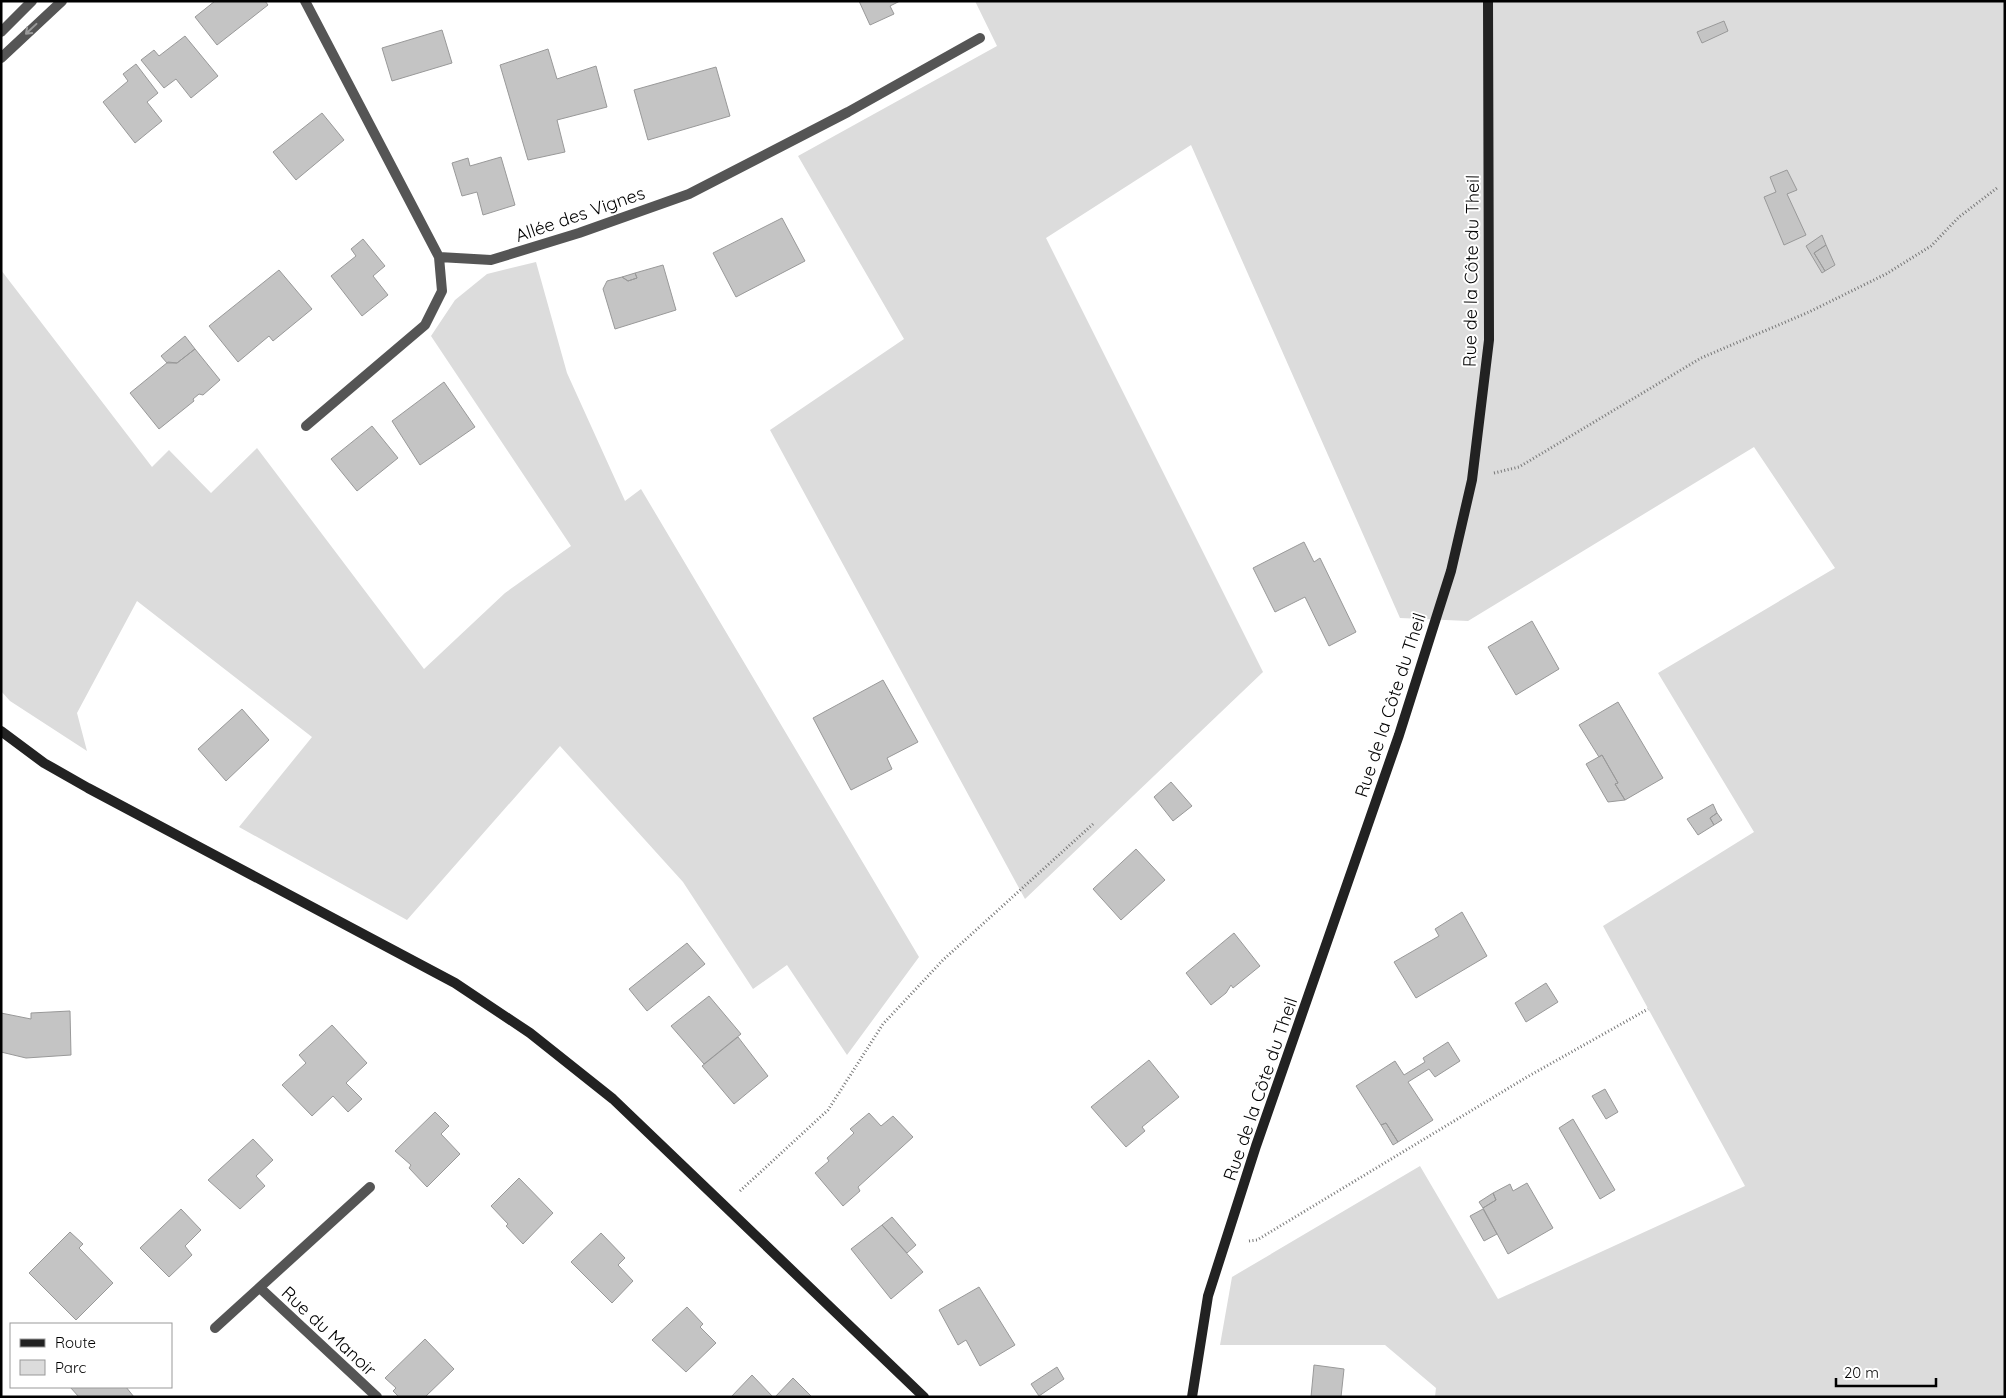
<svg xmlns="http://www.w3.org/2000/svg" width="2006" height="1398" font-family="Quicksand,sans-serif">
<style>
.green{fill:#dcdcdc}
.building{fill:#c4c4c4;stroke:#999}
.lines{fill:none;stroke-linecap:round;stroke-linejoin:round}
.path{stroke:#777;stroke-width:3;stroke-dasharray:1 2.5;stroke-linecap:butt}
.lane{stroke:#555;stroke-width:10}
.street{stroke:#555;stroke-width:10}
.secondary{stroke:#222;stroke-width:10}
.oneway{stroke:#999}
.labels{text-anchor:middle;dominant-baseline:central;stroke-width:4;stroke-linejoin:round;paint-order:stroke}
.street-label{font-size:18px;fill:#000;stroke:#fff}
</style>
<rect width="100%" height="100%" fill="#fff"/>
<path class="green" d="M975,1H2005V1397H1435L1436,1388L1385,1345H1220L1232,1277L1420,1166L1498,1299L1745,1186L1603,926L1754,832L1658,673L1835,568L1754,447L1468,621L1400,618L1191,145L1046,238L1263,672L1025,899L770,430L904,339L798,156L997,46Z
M536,262L567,373L625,501L641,489L919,957L847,1055L787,965L753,989L683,882L560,746L407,920L239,827L312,737L137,601L77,713L87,751L10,701L1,691V270L152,467L169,450L211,493L257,448L424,669L505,593L571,546L431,336L455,300L487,274Z"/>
<path class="building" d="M215,1H265L268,5L217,45L195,17Z
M859,1H900L890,6L894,14L870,25Z
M1724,21L1728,31L1702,43L1697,32Z
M442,30L452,63L392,81L382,48Z
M185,36L218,76L191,98L176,79L164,88L141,60L154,50L159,56Z
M548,49L557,79L596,66L607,107L557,120L565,152L528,160L500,65Z
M136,64L158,93L147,102L162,121L135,143L103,102L128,81L123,74Z
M716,67L730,116L648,140L634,90Z
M322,113L344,140L296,180L273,152Z
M501,157L515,205L483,215L477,192L462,196L452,163L468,158L470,166Z
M1787,170L1797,190L1787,194L1806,235L1784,245L1764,197L1776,192L1770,177Z
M782,218L805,261L736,297L713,253Z
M1822,235L1826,245L1814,253L1825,271L1822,273L1806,246Z
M363,239L385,266L373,276L388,295L362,316L331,276L356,256L351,249Z
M1826,245L1835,265L1825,271L1814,253Z
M663,265L676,310L615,329L603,289L607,281L622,277L628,281L637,278L635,273Z
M279,270L312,309L273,341L269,336L238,362L209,326Z
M635,273L637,278L628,281L622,277Z
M185,336L195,349L177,363H167L161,356Z
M195,349L220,380L203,395L199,394L193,399L194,401L159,429L130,393L168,362L177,363Z
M444,382L475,427L420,465L392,421Z
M372,426L398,458L357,491L331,459Z
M1304,542L1314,562L1320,558L1356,632L1329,646L1305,597L1275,612L1253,568Z
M1532,621L1559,669L1516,695L1488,647Z
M883,680L918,742L887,758L892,769L851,790L813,718Z
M1618,702L1663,778L1625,800L1615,784L1618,783L1602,755L1599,757L1579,725Z
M242,709L269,740L226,781L198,749Z
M1602,755L1618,783L1615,784L1625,800L1608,802L1586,764Z
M1171,782L1192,806L1173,821L1154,797Z
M1713,804L1717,813L1710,818L1714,825L1698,835L1687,819Z
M1717,813L1722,820L1714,825L1710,818Z
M1136,849L1165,880L1121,920L1093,889Z
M1462,912L1487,956L1416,998L1394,962L1439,936L1435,929Z
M1234,933L1260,966L1233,988L1231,985L1226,993L1211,1005L1186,973Z
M687,943L705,964L647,1011L629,989Z
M1546,983L1558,1002L1526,1022L1515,1003Z
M709,996L741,1034L704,1064L671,1026Z
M70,1011L71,1055L26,1058L1,1052V1013L31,1019V1013Z
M332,1025L367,1063L346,1083L362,1099L348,1112L333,1096L312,1116L282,1085L306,1063L299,1055Z
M738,1037L768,1076L734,1104L702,1066Z
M1448,1042L1460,1061L1435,1077L1429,1069L1408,1082L1433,1120L1398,1142L1386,1123L1381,1125L1356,1086L1395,1061L1404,1075L1425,1062L1423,1058Z
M1149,1060L1179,1097L1142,1127L1145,1131L1126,1147L1091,1107Z
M1605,1089L1618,1112L1606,1119L1592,1096Z
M435,1112L449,1126L441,1134L460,1154L427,1187L409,1168L411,1165L395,1151Z
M869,1113L881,1126L893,1116L913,1137L858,1187L860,1191L843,1206L815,1173L829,1161L827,1158L854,1133L850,1129Z
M1573,1119L1615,1190L1600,1199L1559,1128Z
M1386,1123L1398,1142L1393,1145L1381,1125Z
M253,1139L273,1160L256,1176L265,1186L240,1209L208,1180Z
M519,1178L553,1213L523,1244L506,1226L508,1224L491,1206Z
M1527,1183L1553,1228L1508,1254L1483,1208L1496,1200L1493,1193L1510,1184L1513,1191Z
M1493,1193L1496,1200L1483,1208L1479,1202Z
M181,1209L201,1230L185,1246L192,1255L169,1277L140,1248Z
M1483,1209L1497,1234L1484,1241L1470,1216Z
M892,1217L916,1245L907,1253L882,1225Z
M882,1225L923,1272L891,1299L851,1249Z
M70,1232L83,1244L79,1248L113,1283L76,1320L29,1273Z
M601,1233L625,1258L618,1265L633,1281L612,1303L571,1262Z
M979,1287L1015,1345L980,1366L966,1340L958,1345L939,1310Z
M687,1307L703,1324L700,1327L716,1343L686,1372L652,1340Z
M425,1339L454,1369L425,1397H399L393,1391L396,1388L385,1378Z
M1314,1365L1344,1369L1341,1397H1311Z
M1057,1367L1064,1379L1039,1396L1031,1384Z
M752,1375L773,1397H731Z
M793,1378L812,1397H775Z
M70,1387H126L134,1397H79Z"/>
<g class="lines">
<path class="path" d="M1494,473L1519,467L1701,358L1809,312L1886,274L1931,246L1959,217L1997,188
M740,1191L828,1110L883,1024L943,960L1093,824
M1249,1241L1257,1240L1527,1077L1648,1009"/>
<path class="lane" d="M1,32L32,1"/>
<path class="street" d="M305,1L439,257L491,260L579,233L689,194L848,112L980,38
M1,58L62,1
M306,426L425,325L442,291L439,257
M260,1288L377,1397
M215,1328L370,1187"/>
<path class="secondary" d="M1,731L44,763L88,788L455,983L530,1033L613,1099L924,1397
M1192,1397L1208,1296L1256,1146L1399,735L1451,571L1472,480L1489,340L1488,1"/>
</g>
<defs><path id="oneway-shaft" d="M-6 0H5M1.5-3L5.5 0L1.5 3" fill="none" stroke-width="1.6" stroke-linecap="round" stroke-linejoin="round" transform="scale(1.25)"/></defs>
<use class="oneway" href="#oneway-shaft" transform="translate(31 29) rotate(137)"/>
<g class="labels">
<g class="street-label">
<text transform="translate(580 214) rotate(-19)">Allée des Vignes</text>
<text transform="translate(1471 271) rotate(-89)">Rue de la Côte du Theil</text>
<text transform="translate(1390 705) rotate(-72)">Rue de la Côte du Theil</text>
<text transform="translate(1260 1089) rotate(-71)">Rue de la Côte du Theil</text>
<text transform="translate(329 1331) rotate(43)">Rue du Manoir</text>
</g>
</g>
<rect width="2006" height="1398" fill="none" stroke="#000000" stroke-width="5"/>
<rect x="10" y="1323" width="162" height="65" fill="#ffffff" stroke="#999999"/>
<rect x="20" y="1339" width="25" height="8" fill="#222222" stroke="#999999"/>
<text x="55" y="1348" font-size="15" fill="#000000">Route</text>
<rect x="20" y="1360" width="25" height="15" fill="#dcdcdc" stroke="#999999"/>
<text x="55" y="1373" font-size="15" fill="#000000">Parc</text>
<path d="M1836 1378v8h100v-8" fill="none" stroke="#000000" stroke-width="2.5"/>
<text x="1844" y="1378" font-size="15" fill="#000000" stroke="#ffffff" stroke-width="4" paint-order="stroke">20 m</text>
</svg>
